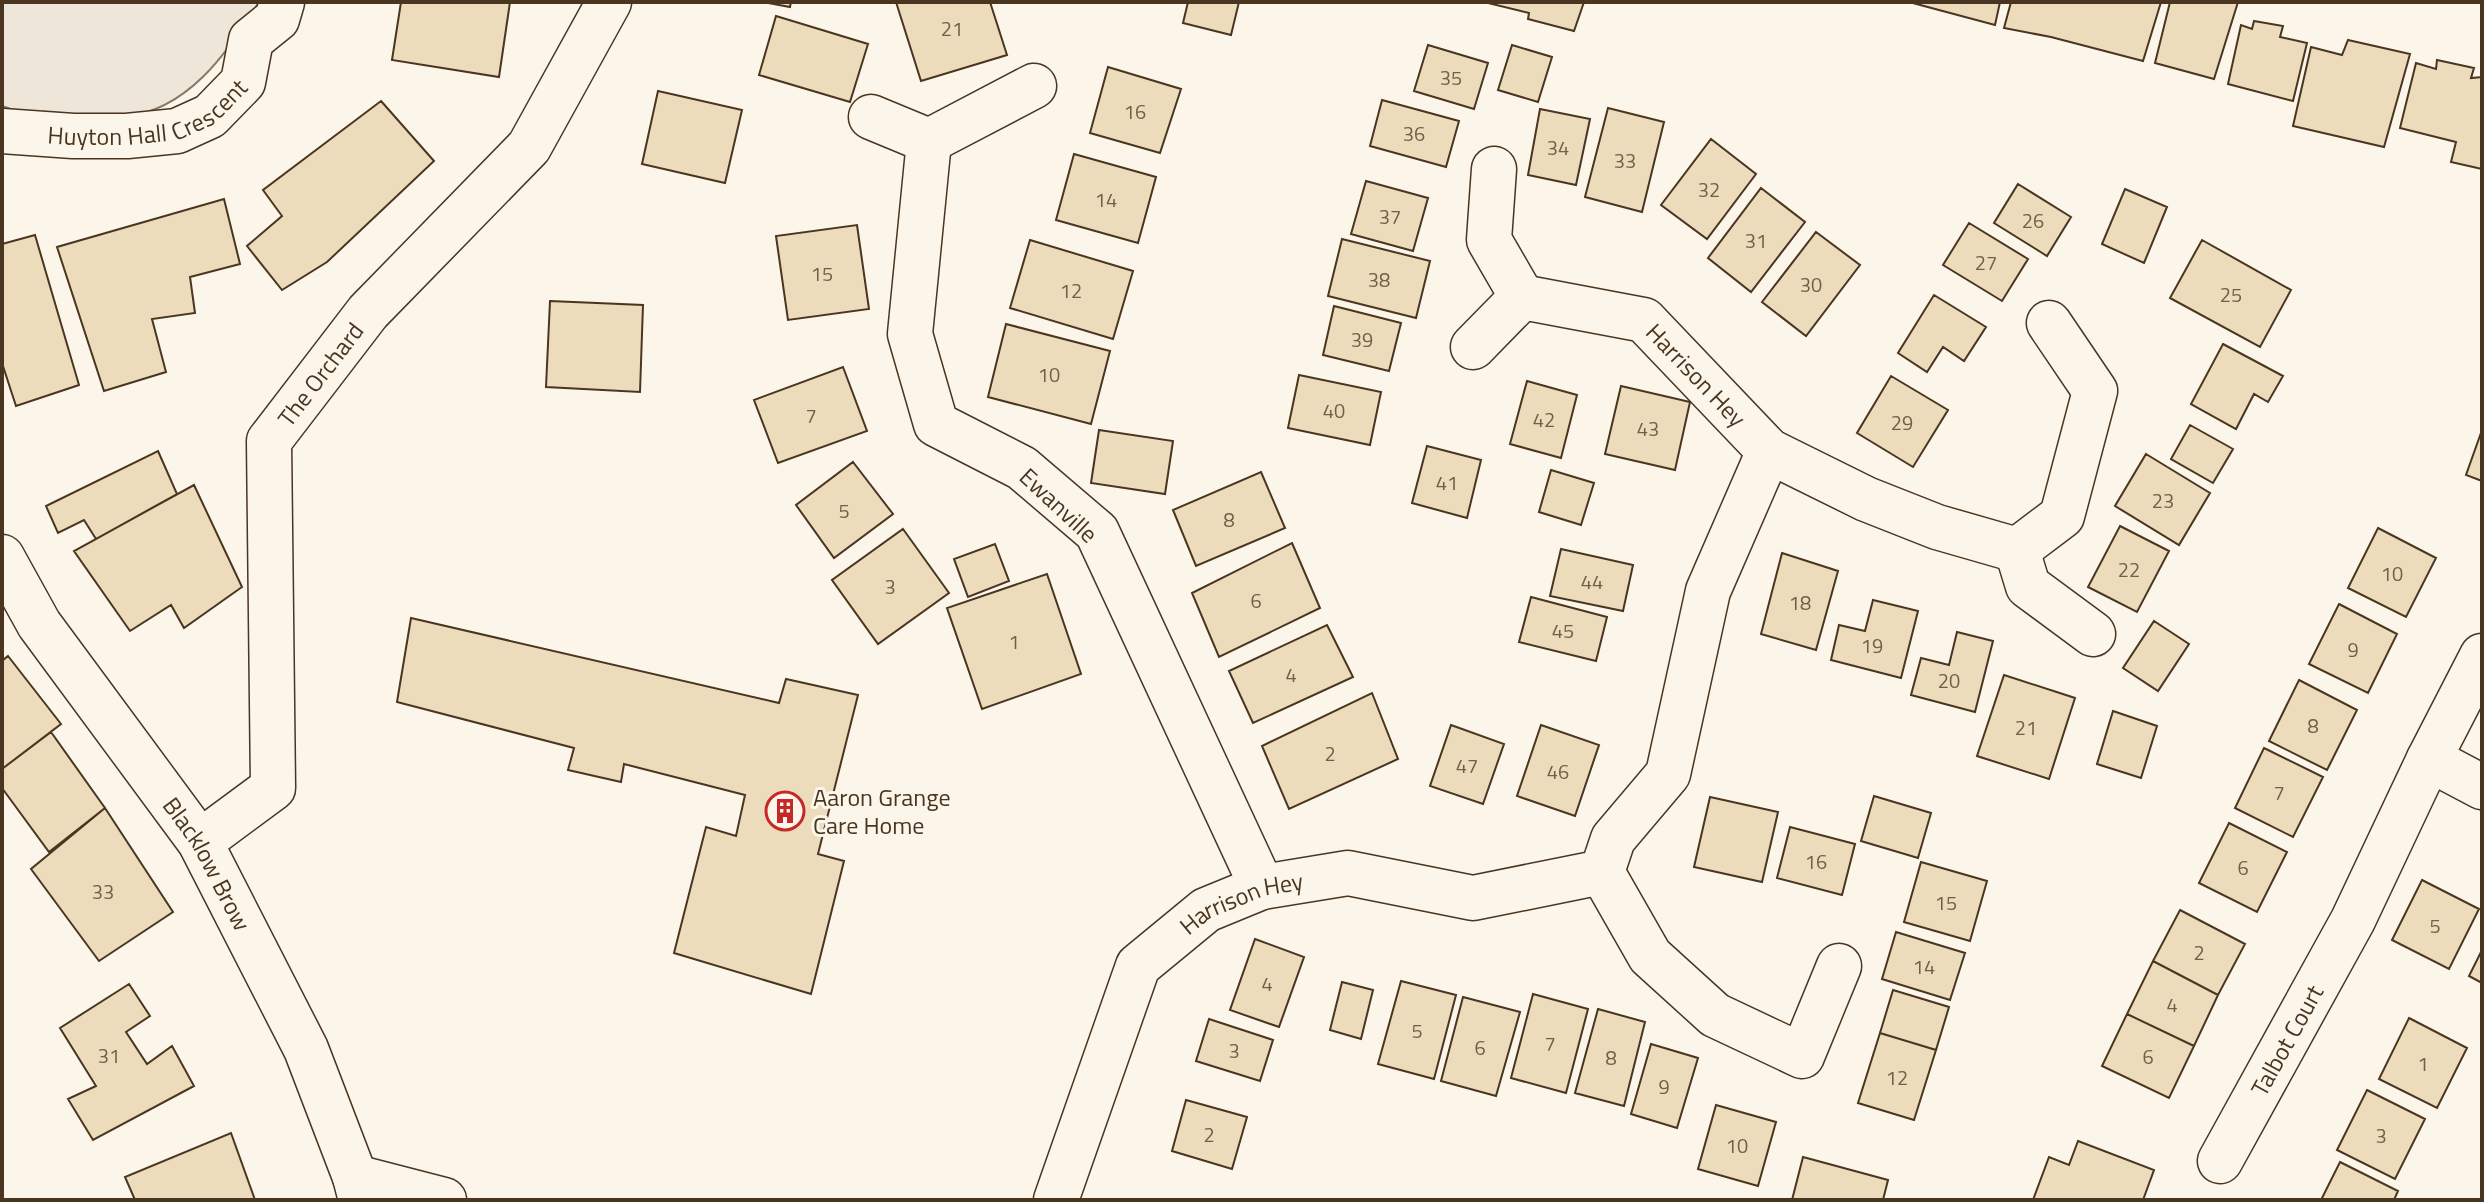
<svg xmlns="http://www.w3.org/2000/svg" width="2484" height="1202" font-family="'Titillium Web',sans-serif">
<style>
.green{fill:#ede6d9;stroke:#887966;stroke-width:2}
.building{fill:#ecdcbc;stroke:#4a3520;stroke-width:2}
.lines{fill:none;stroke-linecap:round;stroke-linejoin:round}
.minor-casing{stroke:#4a3520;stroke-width:47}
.minor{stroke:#fbf6e9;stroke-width:44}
.labels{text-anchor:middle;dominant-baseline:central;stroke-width:6;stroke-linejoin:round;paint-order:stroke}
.number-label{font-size:20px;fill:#725f47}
.street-label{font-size:24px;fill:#4a3520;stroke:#fbf6e9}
.poi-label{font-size:24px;fill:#4a3520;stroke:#fbf6e9;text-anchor:start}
</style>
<rect width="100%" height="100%" fill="#fbf6e9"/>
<path class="green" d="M2,2H259C228,52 188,111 123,117C109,118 94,116 80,116C50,116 31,117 2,106Z"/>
<path class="building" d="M401,2H510L499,77L392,60Z
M763,2H791L790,7Z
M896,2H990L1007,55L921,81Z
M1188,2H1239L1231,35L1183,23Z
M1484,2H1584L1574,31L1528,19L1529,13Z
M1909,2H2000L1995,25Z
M2011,2H2161L2143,61L2051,37L2004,28Z
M2170,2H2238L2214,79L2155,63Z
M776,16L868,44L850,102L759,75Z
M2254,21L2283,26L2280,37L2307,43L2293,101L2228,84L2241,25L2252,29Z
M2348,40L2410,54L2384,147L2293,126L2311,47L2342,55Z
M1428,45L1488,63L1474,109L1414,91Z
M1512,45L1552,57L1538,102L1498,90Z
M2437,60L2474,68L2471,78L2482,77V169L2451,162L2456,142L2400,128L2416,63L2436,69Z
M1108,67L1181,89L1160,153L1090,133Z
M658,91L742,110L725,183L642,164Z
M1382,100L1459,121L1446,167L1370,146Z
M381,101L434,161L327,262L282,290L247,246L282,216L263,190Z
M1608,108L1664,122L1642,212L1585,197Z
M1540,109L1590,119L1576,185L1528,175Z
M1711,139L1756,174L1707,239L1661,205Z
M1074,154L1156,177L1138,243L1056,220Z
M1366,181L1428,198L1413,251L1351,234Z
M2018,184L2071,217L2047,256L1994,223Z
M1761,188L1805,222L1751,292L1708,258Z
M2125,189L2167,207L2144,263L2102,244Z
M224,199L240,264L190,277L195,313L152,319L166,372L104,391L57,247Z
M1969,223L2028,259L2002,301L1943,265Z
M857,225L869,309L788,320L776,236Z
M1816,232L1860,265L1806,336L1762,302Z
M35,235L79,385L16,406L2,363V244Z
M1342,239L1430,261L1416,318L1328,296Z
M1030,240L1133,271L1113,339L1010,308Z
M2202,240L2291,290L2260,347L2170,298Z
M1934,295L1986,327L1964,361L1943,347L1927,372L1898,353Z
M550,301L643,305L640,392L546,387Z
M1334,306L1401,323L1389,371L1323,355Z
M1006,324L1110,351L1091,424L988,397Z
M2223,344L2283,376L2268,402L2254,394L2236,429L2191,404Z
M843,367L867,431L778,463L754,400Z
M1299,375L1381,392L1370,445L1288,428Z
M1891,376L1948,410L1913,467L1857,433Z
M1527,381L1577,395L1561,458L1510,444Z
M1621,386L1690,402L1675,470L1605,454Z
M2190,425L2233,449L2213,483L2171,459Z
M1099,430L1173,441L1165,494L1091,483Z
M2482,430V481L2466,475Z
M1427,446L1481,460L1467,518L1412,503Z
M158,451L177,494L96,539L84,520L58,533L46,506Z
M2146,454L2210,493L2179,545L2115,506Z
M853,462L893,514L834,558L796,505Z
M1551,470L1594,483L1581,525L1539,512Z
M1261,472L1285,528L1196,566L1173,510Z
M194,485L242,587L184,628L171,605L130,631L74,551Z
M2120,526L2169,551L2137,612L2088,587Z
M2378,528L2436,558L2406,617L2348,588Z
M903,529L949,593L878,644L832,580Z
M1292,543L1320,608L1219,657L1192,593Z
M995,544L1009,581L968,597L954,559Z
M1561,549L1633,565L1623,611L1550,596Z
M1782,553L1838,571L1816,650L1761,634Z
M1047,574L1081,674L982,709L947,608Z
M1531,597L1607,617L1596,661L1519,642Z
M1873,600L1918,611L1901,678L1831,660L1839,625L1865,631Z
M2339,604L2397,634L2368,693L2309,664Z
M411,618L779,703L786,679L858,695L818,854L844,861L811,994L674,953L706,827L736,836L745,795L624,764L621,782L568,770L574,748L397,702Z
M2154,621L2189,644L2158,691L2123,668Z
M1327,625L1353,677L1253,723L1229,671Z
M1957,632L1993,641L1975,712L1911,695L1921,658L1949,665Z
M8,656L61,724L2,769V661Z
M2004,675L2075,698L2049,779L1977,756Z
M2299,680L2357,710L2327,770L2269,741Z
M1372,693L1398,759L1289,809L1262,746Z
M2113,711L2157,726L2141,778L2097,764Z
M1451,725L1504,744L1483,804L1430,786Z
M1541,725L1599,745L1575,816L1517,796Z
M51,732L105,808L49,852L2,788V769Z
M2264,748L2323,777L2293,837L2235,808Z
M1874,796L1931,813L1918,858L1861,841Z
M1710,797L1778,812L1762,882L1694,867Z
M105,808L173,912L99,961L31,869Z
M2229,823L2287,852L2257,912L2199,883Z
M1790,827L1855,844L1842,895L1777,878Z
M1921,862L1987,881L1970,941L1904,922Z
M2422,880L2479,909L2449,969L2392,940Z
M2180,910L2245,944L2218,995L2153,961Z
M1896,932L1965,953L1950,1000L1882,979Z
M1255,939L1304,957L1279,1027L1230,1010Z
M2482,950V983L2469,976Z
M2153,961L2218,995L2194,1046L2127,1014Z
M1401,981L1456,995L1434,1079L1378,1064Z
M1342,982L1373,990L1361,1039L1330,1030Z
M129,984L150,1016L126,1032L147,1064L172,1046L194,1086L93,1140L68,1099L96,1086L60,1028Z
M1893,990L1949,1007L1936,1050L1880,1033Z
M1533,994L1588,1009L1566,1093L1511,1078Z
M1463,997L1520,1012L1496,1096L1441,1081Z
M1598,1009L1645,1022L1624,1106L1575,1093Z
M2127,1014L2194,1046L2169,1098L2102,1066Z
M2409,1018L2467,1048L2437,1108L2379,1079Z
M1209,1019L1273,1040L1260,1081L1196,1061Z
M1880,1033L1936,1050L1914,1120L1858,1103Z
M1651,1044L1698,1058L1677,1128L1631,1114Z
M2367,1090L2425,1119L2395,1179L2337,1150Z
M1186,1100L1247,1117L1232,1169L1172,1151Z
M1716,1105L1776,1122L1758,1186L1698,1169Z
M231,1133L255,1200H135L125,1177Z
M2078,1141L2154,1170L2143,1200H2033L2049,1157L2069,1165Z
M1803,1157L1888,1180L1883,1200H1792Z
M2340,1162L2398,1191L2394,1200H2321Z"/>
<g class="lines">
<defs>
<g id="minor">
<path d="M871,117L929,141L1034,86"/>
<path id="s1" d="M2,131L73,136H127L177,131L210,116L243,82L251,40L277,19L282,2"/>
<path d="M929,141L910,334L936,424L1022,468L1097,532L1262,887"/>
<path id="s2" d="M1522,297L1644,320L1769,451L1866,499L1937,527L2017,550L2062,516L2095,391L2049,323"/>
<path d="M1473,347L1522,297L1489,240L1494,169"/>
<path d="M2017,550L2028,586L2093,634"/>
<path id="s3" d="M2,557L39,624L200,842L306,1049L355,1177L361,1200"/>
<path d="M2429,759L2482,787"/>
<path id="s4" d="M200,842L273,788L269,441L368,312L529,147L609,2"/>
<path d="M1602,872L1650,956L1715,1015L1802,1056L1839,966"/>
<path id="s5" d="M2220,1161L2353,920L2429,759L2482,656"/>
<path d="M355,1177L444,1200"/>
<path id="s6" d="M1056,1200L1138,966L1206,910L1262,887L1348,873L1473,898L1602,872L1613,839L1668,774L1708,591L1769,451"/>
</g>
</defs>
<use href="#minor" class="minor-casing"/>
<use href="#minor" class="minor"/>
</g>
<defs>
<symbol id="building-ring" viewBox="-11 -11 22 22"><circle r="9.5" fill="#fbf6e9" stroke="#c62828" stroke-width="1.5"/><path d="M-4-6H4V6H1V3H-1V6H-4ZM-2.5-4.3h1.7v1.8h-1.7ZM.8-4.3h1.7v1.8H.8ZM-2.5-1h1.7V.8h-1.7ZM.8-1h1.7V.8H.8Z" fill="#c62828"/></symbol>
</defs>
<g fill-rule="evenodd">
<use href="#building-ring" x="763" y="789" width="44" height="44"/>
</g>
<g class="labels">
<g class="number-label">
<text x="952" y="28">21</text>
<text x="1451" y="77">35</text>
<text x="1135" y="111">16</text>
<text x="1414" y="133">36</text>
<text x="1558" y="147">34</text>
<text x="1625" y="160">33</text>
<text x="1709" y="189">32</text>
<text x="1106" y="199">14</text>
<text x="1390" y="216">37</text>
<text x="2033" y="220">26</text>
<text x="1756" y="240">31</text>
<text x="1986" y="262">27</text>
<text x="822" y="273">15</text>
<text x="1379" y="279">38</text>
<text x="1811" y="284">30</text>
<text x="1071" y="290">12</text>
<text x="2231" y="294">25</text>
<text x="1362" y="339">39</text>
<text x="1049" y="374">10</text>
<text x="1334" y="410">40</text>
<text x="811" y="415">7</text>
<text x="1544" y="419">42</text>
<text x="1902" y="422">29</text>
<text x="1648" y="428">43</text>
<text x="1447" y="482">41</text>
<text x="2163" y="500">23</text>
<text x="844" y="510">5</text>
<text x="1229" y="519">8</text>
<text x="2129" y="569">22</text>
<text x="2392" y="573">10</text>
<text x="1592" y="581">44</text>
<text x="890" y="586">3</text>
<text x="1256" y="600">6</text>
<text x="1800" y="602">18</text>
<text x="1563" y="630">45</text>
<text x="1014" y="641">1</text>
<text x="1872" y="645">19</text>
<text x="2353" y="649">9</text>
<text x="1291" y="674">4</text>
<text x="1949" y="680">20</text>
<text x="2313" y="725">8</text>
<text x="2026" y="727">21</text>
<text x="1330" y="753">2</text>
<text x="1467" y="765">47</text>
<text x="1558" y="771">46</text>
<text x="2279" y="792">7</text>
<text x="1816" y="861">16</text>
<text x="2243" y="867">6</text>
<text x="103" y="891">33</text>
<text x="1946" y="902">15</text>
<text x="2435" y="925">5</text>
<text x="2199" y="952">2</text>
<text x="1924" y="966">14</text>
<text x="1267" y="983">4</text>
<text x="2172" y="1004">4</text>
<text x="1417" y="1030">5</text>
<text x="1550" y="1043">7</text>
<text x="1480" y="1047">6</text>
<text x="1234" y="1050">3</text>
<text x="109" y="1055">31</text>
<text x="2148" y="1056">6</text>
<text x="1611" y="1057">8</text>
<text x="2423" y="1063">1</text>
<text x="1897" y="1077">12</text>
<text x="1664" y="1086">9</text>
<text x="1209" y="1134">2</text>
<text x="2381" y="1135">3</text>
<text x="1737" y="1145">10</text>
</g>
<g class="street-label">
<text stroke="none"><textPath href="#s1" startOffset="152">Huyton Hall Crescent</textPath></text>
<text stroke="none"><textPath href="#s4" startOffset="522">The Orchard</textPath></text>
<text stroke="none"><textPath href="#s2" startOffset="200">Harrison Hey</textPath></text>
<text transform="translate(1059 505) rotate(43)">Ewanville</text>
<text stroke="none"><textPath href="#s3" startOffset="370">Blacklow Brow</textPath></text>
<text stroke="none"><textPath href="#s6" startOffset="372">Harrison Hey</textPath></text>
<text stroke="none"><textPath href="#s5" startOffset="138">Talbot Court</textPath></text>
</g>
<g class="poi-label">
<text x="813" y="797">Aaron Grange<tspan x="813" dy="28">Care Home</tspan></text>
</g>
</g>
<rect width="2484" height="1202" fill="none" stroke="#4a3520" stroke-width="8"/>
</svg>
